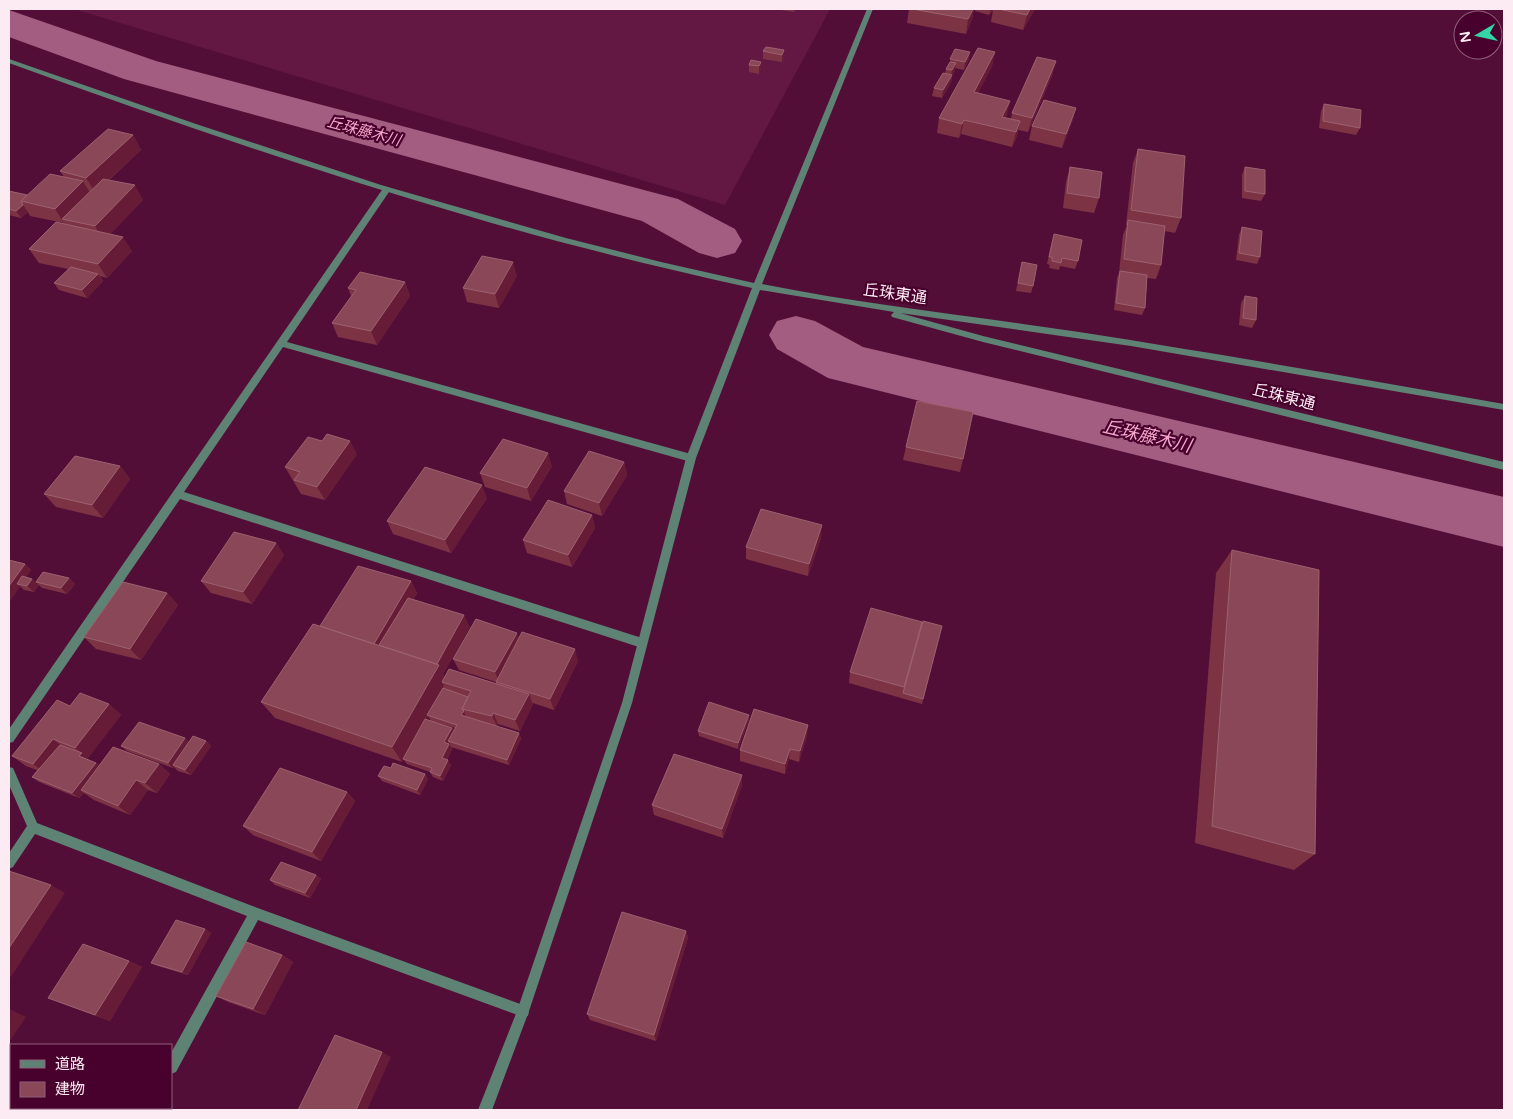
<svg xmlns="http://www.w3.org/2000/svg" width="1513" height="1119" font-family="'Varela Round','Noto Sans JP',sans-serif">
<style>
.built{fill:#631844}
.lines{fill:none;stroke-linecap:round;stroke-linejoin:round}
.river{fill:#a35d80;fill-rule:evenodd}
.minor{fill:#5e8274;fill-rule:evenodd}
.tertiary{fill:#5e8274;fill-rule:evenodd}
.wall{fill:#7c3444;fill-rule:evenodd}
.shaded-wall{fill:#661c37}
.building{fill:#8a4757;stroke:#9c616f}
.labels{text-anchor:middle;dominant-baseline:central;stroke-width:4.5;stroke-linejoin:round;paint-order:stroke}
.far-water-label{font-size:15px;font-style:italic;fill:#f6a6cc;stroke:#47012c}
.street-label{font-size:16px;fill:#fdebf3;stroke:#47012c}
.water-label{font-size:18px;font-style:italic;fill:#f6a6cc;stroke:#47012c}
</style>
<rect width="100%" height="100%" fill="#530e37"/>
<path class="built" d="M74,9H830L725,205Z"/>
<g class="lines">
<path class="river" d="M9,10L156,61L678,199L735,229L742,241L735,253L717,258L699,253L642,221L124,79L9,37Z
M796,316L815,321L863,347L1504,497V547L828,378L777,349L769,335L777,321Z"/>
<path class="minor" d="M384,187H387L391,189L287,342L691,454L694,455L696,458L694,461L691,462L283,347L184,492L642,638L646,640L647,643L646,646L642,648L180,499L13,742L9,743V729Z
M9,767L13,768L37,823L255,907L523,1005L528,1006L529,1011L528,1016L523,1017L258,920L176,1072L171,1074V1053L247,916L35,834L13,867L9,869V853L27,826L9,785Z
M142,1108H156L155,1110H141Z"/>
<path class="tertiary" d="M867,9H873L762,284C867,305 973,316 1079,332C1221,354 1363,379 1504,404V410L1131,346L900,313L983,336L1504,462V470L983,342L892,317L891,315L894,312L760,290L696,458L632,703L529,1011L492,1110H478L517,1011L622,703L686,458L752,288C657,267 562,244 468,216C313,171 161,118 9,63V59L196,124L381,185L566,238L661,262L754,283Z"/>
</g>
<path class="wall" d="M781,9H795L794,12L781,10Z
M909,9H974L972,19L966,34L907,23Z
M976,9H1035L1023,30L991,22L993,10L989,15L975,11Z
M784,50V58L782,62L763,59V51Z
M995,52L992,66L978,93L1007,115L1005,118L1011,119L1012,113L1056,61L1052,76L1028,132L1018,130L1017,136L1012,147L961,134L959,138L937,133L939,118Z
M950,59H969L964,70L955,68V71L952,76L951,82L942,98L932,96L934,88L945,73L946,69L950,62Z
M761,62V69L759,74L749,72V65Z
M1324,104L1360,128L1356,135L1319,128L1321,111Z
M1076,108L1072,122L1062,148L1029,140L1032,126Z
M133,135L141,150L109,180L143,200L110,234L132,251L107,278L100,276L103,281L87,298L59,290L54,283L68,269L39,263L29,249L65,224L64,223L30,216L28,212L21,218L9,215V191L27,195L64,177L60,171Z
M1138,149L1181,218L1175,233L1164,231L1161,265L1156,279L1147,278L1145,308L1142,315L1114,310L1117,278L1119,273L1123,235L1127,225H1126L1133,163Z
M1070,167L1099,198L1094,213L1063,208L1066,182Z
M1245,167L1265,194L1261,201L1242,198V175Z
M1242,227L1260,257L1257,264L1236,260L1239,235Z
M1052,241L1078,261L1075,269L1060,266L1059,270L1049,268L1050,265L1047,264Z
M1022,262L1033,286L1031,293L1016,291Z
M517,276L499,308L467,302L463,288Z
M405,282L410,296L377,345L338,337L332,323L351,296L348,288Z
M1245,296L1256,320L1252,328L1239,325L1241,303Z
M906,447L963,459L960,472L903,460Z
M357,454L325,500L301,494L285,467Z
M624,462L627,475L602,516L567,504L564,491Z
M120,466L130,479L103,518L56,507L44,494Z
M552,466L531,501L485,487L480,473Z
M487,498L451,553L393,534L387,521Z
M592,515L595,528L572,567L527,553L523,540Z
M821,538L808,576L746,559V547Z
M276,543L284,555L252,604L211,593L201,581Z
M1232,550L1315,854L1294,870L1195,843L1216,573Z
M25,564L31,570L26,577L32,579L39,585L34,592L24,590L20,586L9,602Z
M69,578L75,584L67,594L42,588L36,582Z
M411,581L417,593L413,600L470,627L443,674L445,677L496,684V682L459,670L453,659L519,637L578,661L554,710L533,703V704L520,731L498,724L497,726L519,733L521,739L509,765L451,747L449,744L452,749L447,760L451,765L443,781L433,777L430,772L407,764L403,759L402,762L275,718L261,702L320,626ZM428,716L431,721L455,728L454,730L452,728L426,720Z
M167,593L178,605L141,660L96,649L84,637Z
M922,622L942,626L922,704L849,683L850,672Z
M109,704L121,715L87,759L96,763L99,765L159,764L170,774L157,793L148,790L130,815L94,800L84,793L79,798L39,782L32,777L37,770L26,766L12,756L70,706Z
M749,715V720L738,749L699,736L698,731Z
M807,736L799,762L789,759L785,774L740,761V750Z
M206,741L211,746L191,775L178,771L174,767L173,768L127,751L121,746Z
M391,768L425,774L428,779L420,795L382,781L378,776Z
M742,785L723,838L654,815L652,805Z
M347,792L355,801L321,861L253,835L243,826Z
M316,875L321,879L310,898L275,885L270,880Z
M205,929L211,933L188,975L158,966L151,963Z
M686,931L688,938L656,1041L590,1020L587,1014Z
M282,955L293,962L265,1015L228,1002L216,996Z
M129,961L142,967L110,1021L48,998Z"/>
<path class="shaded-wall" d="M973,9H974L972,19L966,34L968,19Z
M991,9H993L989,15Z
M1030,9H1035L1034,11L1023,30L1027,15Z
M784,50V58L782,62V55Z
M970,52L969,59L964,70L965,62Z
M995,52L992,66L971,107L974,92Z
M1056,61L1052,76L1028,132L1032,118Z
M761,62V69L759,74V66Z
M956,63L955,71L952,76L951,82L942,98L943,90L951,76L952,70Z
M1010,101L1007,115L1000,129L1002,117Z
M1076,108L1072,122L1062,148L1066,134Z
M964,120L961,134L959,138L962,124Z
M1020,121L1017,136L1012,147L1016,132Z
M133,135L141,150L95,192L86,178Z
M83,181L92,196L62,219L64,223L55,209Z
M135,185L143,200L104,241L95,226Z
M23,205L28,212L21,218L16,211Z
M123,237L132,251L107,278L98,264Z
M513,262L517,276L499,308L495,294Z
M98,274L103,281L87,298L82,290Z
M405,282L410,296L377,345L371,331Z
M350,441L357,454L325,500L317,487Z
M548,453L552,466L531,501L527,488Z
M624,462L627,475L602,516L599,503Z
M120,466L130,479L103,518L92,505Z
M482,485L487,498L451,553L445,540Z
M592,515L595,528L572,567L568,555Z
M822,525L821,538L808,576L809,564Z
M276,543L284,555L252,604L243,592Z
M25,564L31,570L21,585L17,584L20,586L9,602V586Z
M69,578L75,584L67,594L61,588Z
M32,579L39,585L34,592L27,586Z
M411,581L417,593L385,648L374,644Z
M167,593L178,605L141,660L130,649Z
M464,615L470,627L443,674L447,681L442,682L444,686L402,762L392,747L437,664Z
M517,633L522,644L500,684L495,672Z
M575,649L578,661L554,710L550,699Z
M529,694L533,704L520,731L515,720Z
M109,704L121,715L86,761L79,756L82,753L75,748Z
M464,711L466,717L461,715Z
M493,713L498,724L497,726L492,716Z
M749,715V720L738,749V743Z
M808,725L807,736L799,762L800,751Z
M452,728L455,733L448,741L452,749L445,763L442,758L444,742Z
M519,733L521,739L509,765L507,760Z
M185,738L191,744L173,765L174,767L173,768L168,763Z
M53,739L67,750L47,774L33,764Z
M206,741L211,746L191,775L185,770Z
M790,749L789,759L785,774V764Z
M448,760L451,765L443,781L440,776Z
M96,763L102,768L81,790L84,793L79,798L72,793Z
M159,764L170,774L157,793L145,783Z
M425,774L428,779L420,795L417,790Z
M742,775V785L723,838L722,829Z
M136,780L148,790L130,815L118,806Z
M347,792L355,801L321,861L312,852Z
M316,875L321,879L310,898L305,893Z
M51,885L65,893L11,977L9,976V948Z
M205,929L211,933L188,975L182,972Z
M686,931L688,938L656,1041L654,1035Z
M282,955L293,962L265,1015L253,1009Z
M129,961L142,967L110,1021L95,1015Z
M9,1009L26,1017L9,1042Z
M382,1052L391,1057L367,1110H356Z
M48,1108H67L66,1110H47Z"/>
<path class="building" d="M912,9H973L968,19Z
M998,9H1030L1027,15Z
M766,47L784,50L782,55L763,51Z
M978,48L995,52L974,92L1010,101L1002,117L1020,121L1016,132L964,120L962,124L939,118Z
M955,49L970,52L965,62L950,59Z
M1037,57L1056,61L1032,118L1012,113Z
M751,60L761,62L759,66L749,65Z
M950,62L956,63L952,70L946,69Z
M943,73L952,75L943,90L934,88Z
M1044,100L1076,108L1066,134L1032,126Z
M1324,104L1361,110L1360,128L1323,121Z
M108,129L133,135L86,178L60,171Z
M1138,149L1185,156L1181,218L1131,210Z
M1070,167L1102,172L1099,198L1067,193Z
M1245,167L1265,170V194L1245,191Z
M50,174L83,181L55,209L21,201Z
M103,179L135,185L95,226L62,219Z
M9,191L27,195L21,201L23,205L16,211L9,209Z
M1128,220L1165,226L1161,265L1124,259Z
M56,222L123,237L98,264L29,249Z
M1242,227L1262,231L1260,257L1239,253Z
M1054,234L1082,240L1078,261L1062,258L1061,263L1052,261V257H1049Z
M482,256L513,262L495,294L463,288Z
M1022,262L1037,265L1033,286L1018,283Z
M71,267L98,274L82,290L54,283Z
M1120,271L1147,275L1145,308L1116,303Z
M360,272L405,282L371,331L332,323L356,290L348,288Z
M1245,296L1257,298L1256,320L1243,318Z
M917,401L973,412L963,459L906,447Z
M327,434L350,441L317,487L294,480L300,472L285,467L308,437L322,441Z
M503,439L548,453L527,488L480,473Z
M589,451L624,462L599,503L564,491Z
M75,456L120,466L92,505L44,494Z
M425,467L482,485L445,540L387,521Z
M548,500L592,515L568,555L523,540Z
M761,509L822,525L809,564L746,547Z
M234,532L276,543L243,592L201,581Z
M1232,550L1319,570L1315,854L1212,826Z
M9,560L25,564L9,586Z
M358,566L411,581L374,644L320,626Z
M43,572L69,578L61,588L36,582Z
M22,576L32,579L27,586L17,584Z
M123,582L167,593L130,649L84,637Z
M408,598L464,615L437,664L379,645Z
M871,608L922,622L904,687L850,672Z
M476,619L517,633L495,672L453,659Z
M923,621L942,626L923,699L903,693Z
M313,624L439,665L392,747L261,702Z
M522,632L575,649L550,699L496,682Z
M449,669L529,694L515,720L493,713L492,716L462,709L471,691L442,682Z
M443,688L468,697L462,709L464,711L461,715L519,733L507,760L448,741L457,725L427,715Z
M80,693L109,704L75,748L53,739L33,764L12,756L57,700L70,706Z
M709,702L749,715L738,743L698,731Z
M754,709L808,725L800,751L790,749L785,764L740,750Z
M425,719L452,728L444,742L449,744L442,758L448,760L440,776L430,772L432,768L403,759Z
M139,722L185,738L168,763L121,746Z
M193,736L206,741L185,770L173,765Z
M60,745L82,753L79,756L96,763L72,793L32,777Z
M113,747L159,764L145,783L136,780L118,806L81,790Z
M674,754L742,775L722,829L652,805Z
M393,763L425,774L417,790L378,776L384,766L391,768Z
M280,768L347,792L312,852L243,826Z
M281,862L316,875L305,893L270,880Z
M9,871L51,885L9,948Z
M622,912L686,931L654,1035L587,1014Z
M176,920L205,929L182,972L151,963Z
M246,942L282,955L253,1009L216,996Z
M83,944L129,961L95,1015L48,998Z
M335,1035L382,1052L356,1110H298Z
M11,1055V1108H48L47,1110H9V1059Z"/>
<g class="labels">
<g class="far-water-label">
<text transform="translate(364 131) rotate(15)">丘珠藤木川</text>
</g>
<g class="street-label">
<text transform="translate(895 294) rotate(8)">丘珠東通</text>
<text transform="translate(1284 397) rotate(14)">丘珠東通</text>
</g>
<g class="water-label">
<text transform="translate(1147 436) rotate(13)">丘珠藤木川</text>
</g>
</g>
<rect width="1513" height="1119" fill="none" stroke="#fdebf3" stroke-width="20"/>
<rect x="10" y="1044" width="162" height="65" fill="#47012c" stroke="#905f7c"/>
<rect x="20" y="1060" width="25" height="8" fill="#5e8274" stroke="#905f7c"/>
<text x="55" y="1069" font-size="15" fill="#fdebf3">道路</text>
<rect x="20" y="1082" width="25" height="15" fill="#8a4757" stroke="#905f7c"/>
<text x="55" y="1094" font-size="15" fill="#fdebf3">建物</text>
<g transform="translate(1478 35) rotate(261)"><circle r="24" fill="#47012c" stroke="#905f7c"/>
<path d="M0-4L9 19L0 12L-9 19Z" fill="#33d4a8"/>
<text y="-8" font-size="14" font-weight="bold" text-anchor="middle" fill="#fdebf3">N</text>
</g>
</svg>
